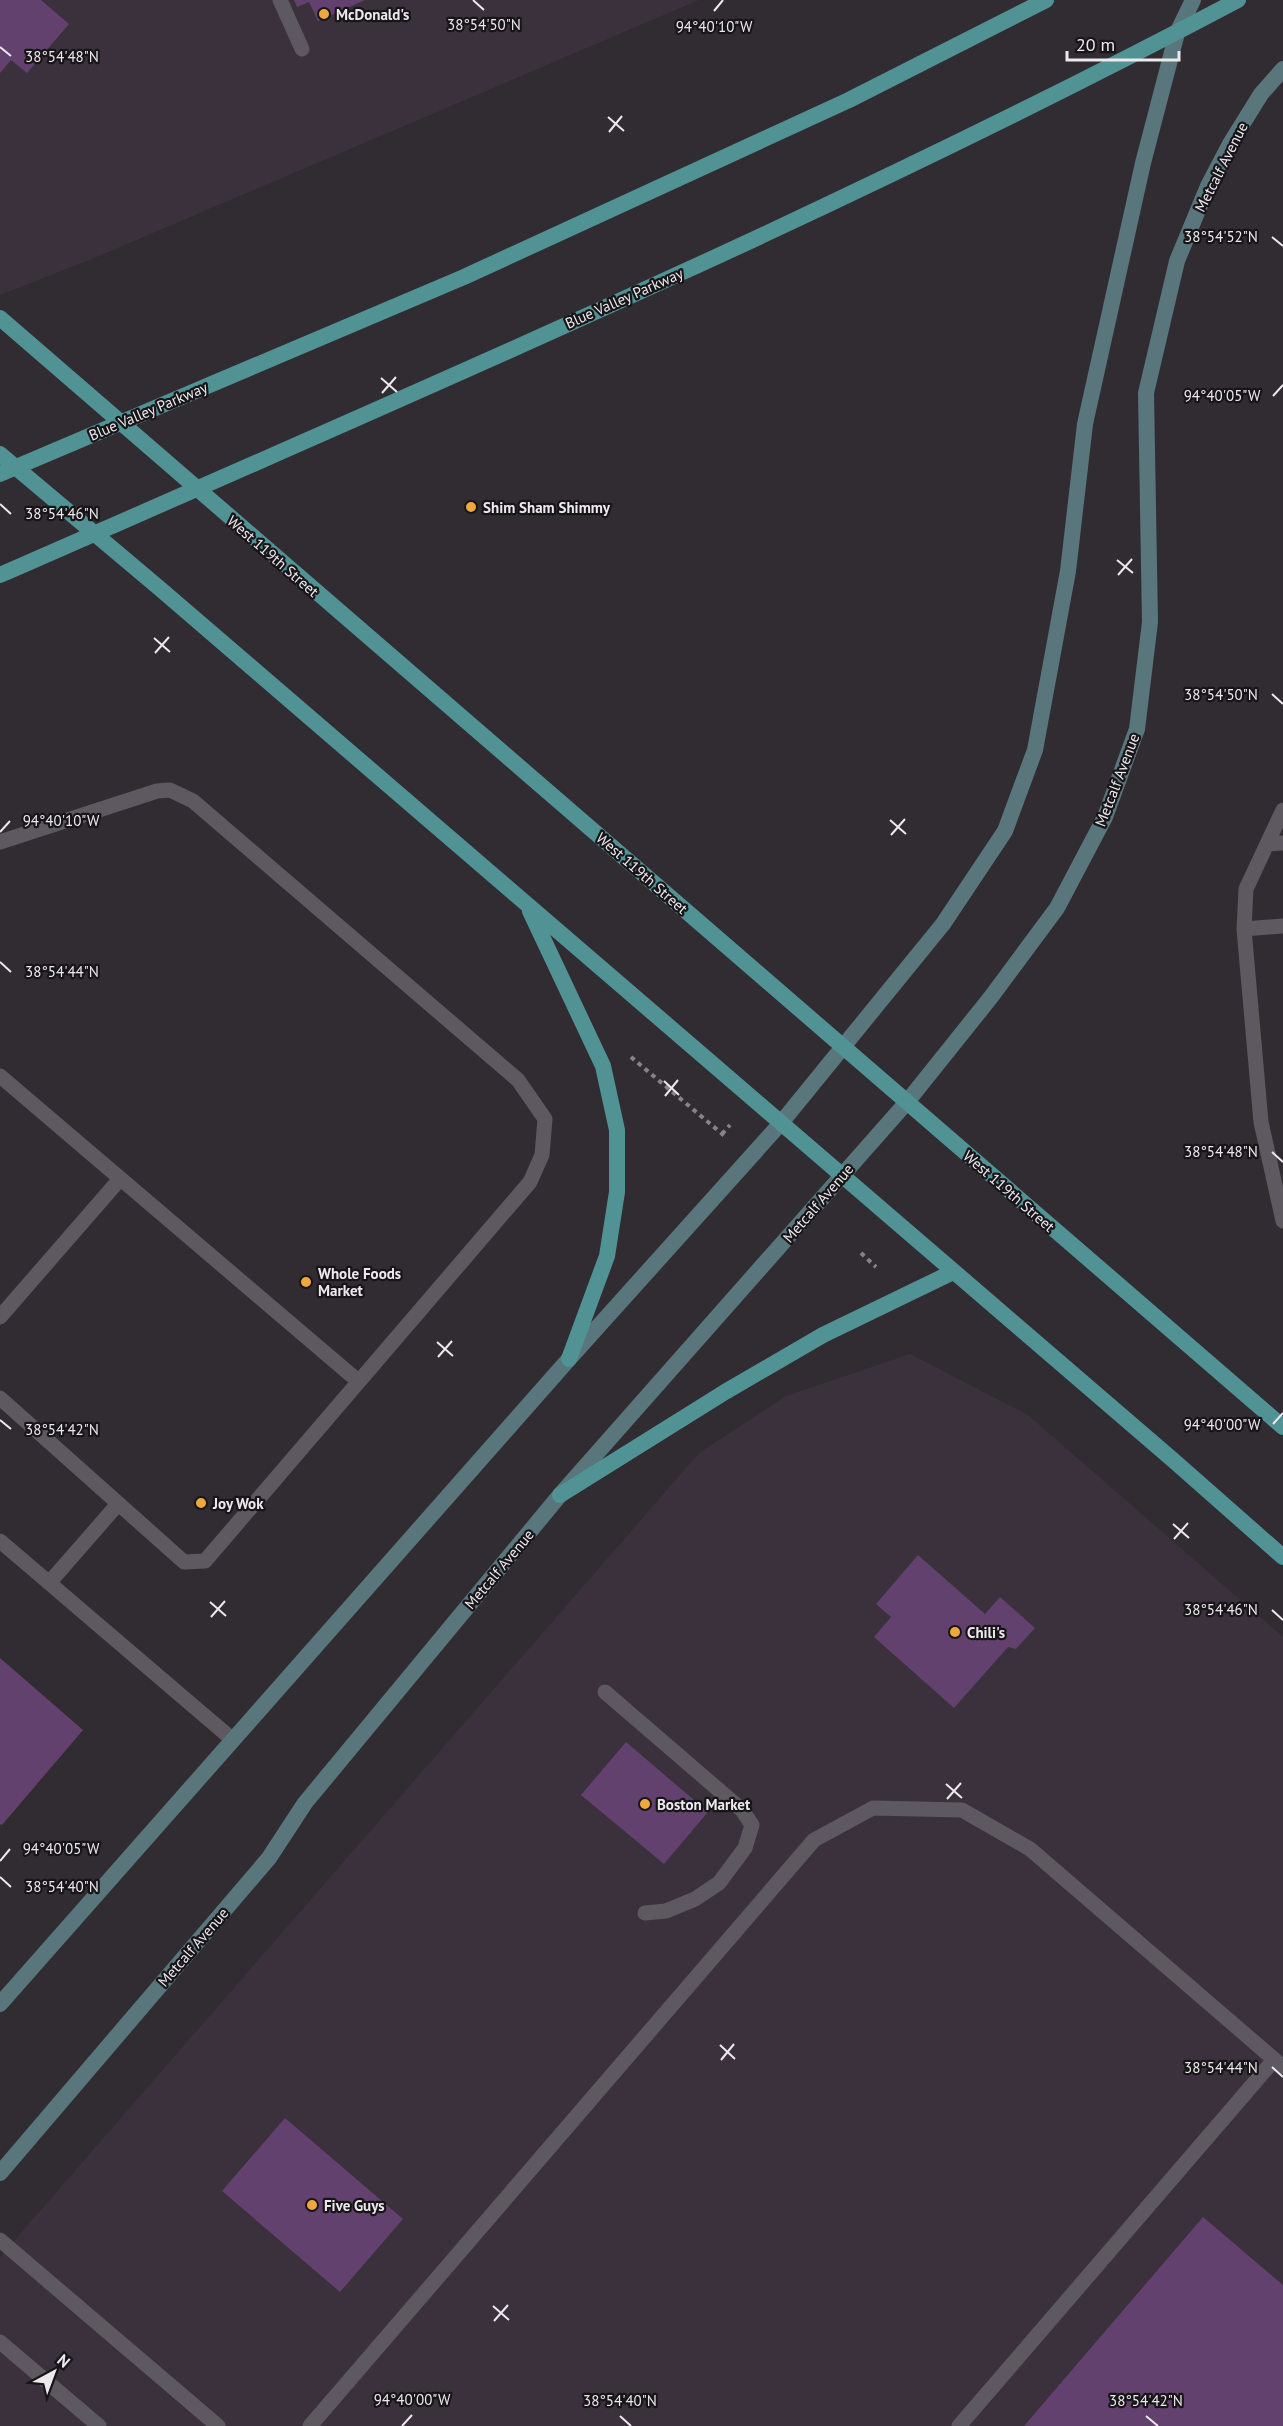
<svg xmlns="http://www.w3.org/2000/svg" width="1283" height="2426" font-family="'PT Sans',sans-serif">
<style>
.built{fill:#3a313d}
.building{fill:#63416e}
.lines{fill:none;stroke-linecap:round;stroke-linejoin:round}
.path{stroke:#878388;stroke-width:4;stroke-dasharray:4.5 4.5;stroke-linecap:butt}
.service{stroke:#5e5960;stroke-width:15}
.secondary{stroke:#58767b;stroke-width:16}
.primary{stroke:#519395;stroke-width:16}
.ticks{fill:none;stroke:#ece9ed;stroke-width:2}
.poi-dot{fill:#efa73e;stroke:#171518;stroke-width:2}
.labels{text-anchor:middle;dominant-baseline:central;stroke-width:4.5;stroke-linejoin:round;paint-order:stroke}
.poi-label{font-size:15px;font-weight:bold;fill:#ece9ed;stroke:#171518;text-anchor:start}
.street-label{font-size:15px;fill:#ece9ed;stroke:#171518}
.ticks-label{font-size:15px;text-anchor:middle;fill:#ece9ed;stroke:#171518;stroke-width:4.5;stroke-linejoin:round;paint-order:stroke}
</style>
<rect width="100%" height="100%" fill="#302c32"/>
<path class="built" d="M0,0H699L92,259L0,295Z
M910,1354L1028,1415L1283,1637V2426H0V2257L699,1453L786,1396Z"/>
<path class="building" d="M0,0H41L69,24L27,73L11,60L0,73Z
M294,0H365L318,21L309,2L297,7Z
M918,1555L985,1614L1000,1597L1035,1628L1016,1649L1008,1647L954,1708L874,1637L891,1617L876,1604Z
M0,1658L83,1730L2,1825L0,1824Z
M626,1742L708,1812L664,1864L581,1795Z
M285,2118L403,2219L340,2292L222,2191Z
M1203,2217L1283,2285V2426H1024Z"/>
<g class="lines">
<path class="path" d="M631,1057L727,1138
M722,1134L730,1125
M861,1253L876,1267"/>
<path class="service" d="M280,0L302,49
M1283,810L1267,844L1283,843
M0,842L157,791L170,790L193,801L518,1080L545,1119L542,1155L530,1182L205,1561L184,1562L0,1398
M1283,926L1244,929L1261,1122L1283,1221
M1244,929L1246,889L1267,844
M0,1076L358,1381
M0,1317L120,1179
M0,1541L233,1740
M49,1583L118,1504
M605,1692L742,1810L752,1825L745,1848L719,1883L695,1899L666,1911L645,1913
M0,2240L218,2426
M0,2342L99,2426
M310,2426L814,1840L873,1808L962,1810L1030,1849L1283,2067
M959,2426L1274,2060"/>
<path class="secondary" d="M0,2004L569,1359L781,1123L943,924L1005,831L1035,750L1068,571L1085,424L1143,163L1177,33L1193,0
M0,2173L269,1858L305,1803L560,1495L907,1102L991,997L1057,908L1105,817L1137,729L1150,622L1146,393L1177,261L1208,186L1230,144L1261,94L1283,69"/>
<path class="primary" d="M0,318L1283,1427
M0,454L158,587L1173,1460L1283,1557
M0,474L464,277L849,100L1046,0
M0,575C417,392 836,213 1238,0
M530,911L603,1066L617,1130V1192L607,1256L569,1359
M560,1495L725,1392L823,1335L953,1272"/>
</g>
<path class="ticks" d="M473,0L484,10M714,11L723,0M0,47L11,56M608,117L624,131M609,132L622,116M1272,237L1283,246M381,378L397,392M382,393L396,377M1273,396L1283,385M0,504L11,514M1117,560L1133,573M1118,575L1132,559M154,638L170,652M155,653L169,637M1272,694L1283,704M890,820L906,834M0,832L10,821M891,835L905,819M0,962L11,972M664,1081L679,1095M665,1096L678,1080M1272,1152L1283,1162M437,1342L453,1356M438,1357L452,1341M0,1420L11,1429M1273,1424L1283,1413M1173,1524L1189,1538M1174,1539L1188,1523M210,1602L226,1616M1272,1610L1283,1620M211,1617L225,1601M946,1784L962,1798M947,1799L961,1783M0,1861L10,1849M0,1877L11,1887M720,2045L735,2059M721,2060L734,2044M1272,2067L1283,2077M493,2306L509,2320M494,2321L508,2305M620,2416L631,2426M1146,2416L1158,2426M402,2426L412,2415"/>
<g class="poi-dot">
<circle cx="324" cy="14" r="6"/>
<circle cx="471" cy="507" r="6"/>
<circle cx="306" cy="1282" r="6"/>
<circle cx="201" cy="1503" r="6"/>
<circle cx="955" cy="1632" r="6"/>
<circle cx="645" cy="1804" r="6"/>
<circle cx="312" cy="2205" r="6"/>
</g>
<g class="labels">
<g class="poi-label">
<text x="336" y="14">McDonald's</text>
<text x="483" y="507">Shim Sham Shimmy</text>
<text x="318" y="1273">Whole Foods<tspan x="318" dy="17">Market</tspan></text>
<text x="213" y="1503">Joy Wok</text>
<text x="967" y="1632">Chili's</text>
<text x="657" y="1804">Boston Market</text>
<text x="324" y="2205">Five Guys</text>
</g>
<g class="street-label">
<text transform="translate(1221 167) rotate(-63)">Metcalf Avenue</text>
<text transform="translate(624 298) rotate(-24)">Blue Valley Parkway</text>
<text transform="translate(148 411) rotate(-23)">Blue Valley Parkway</text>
<text transform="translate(273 556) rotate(41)">West 119th Street</text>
<text transform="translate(1117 780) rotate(-69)">Metcalf Avenue</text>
<text transform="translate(642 873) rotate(41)">West 119th Street</text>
<text transform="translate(1009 1191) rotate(41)">West 119th Street</text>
<text transform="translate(818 1203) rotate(-49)">Metcalf Avenue</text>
<text transform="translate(499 1569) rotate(-50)">Metcalf Avenue</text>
<text transform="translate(193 1947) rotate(-49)">Metcalf Avenue</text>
</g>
</g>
<g class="ticks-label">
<text x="484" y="30">38°54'50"N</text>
<text x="714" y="32">94°40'10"W</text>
<text x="62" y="62">38°54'48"N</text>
<text x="1221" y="242">38°54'52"N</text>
<text x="1222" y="401">94°40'05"W</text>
<text x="62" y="519">38°54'46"N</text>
<text x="1221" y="700">38°54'50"N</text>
<text x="61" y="826">94°40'10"W</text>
<text x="62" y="977">38°54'44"N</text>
<text x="1221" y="1157">38°54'48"N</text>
<text x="1222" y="1430">94°40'00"W</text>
<text x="62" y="1435">38°54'42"N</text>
<text x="1221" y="1615">38°54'46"N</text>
<text x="61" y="1854">94°40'05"W</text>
<text x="62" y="1892">38°54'40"N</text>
<text x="1221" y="2073">38°54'44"N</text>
<text x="412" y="2405">94°40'00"W</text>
<text x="620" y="2406">38°54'40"N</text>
<text x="1146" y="2406">38°54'42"N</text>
</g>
<g transform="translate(54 2372) rotate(41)" stroke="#171518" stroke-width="4.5" paint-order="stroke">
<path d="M0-4.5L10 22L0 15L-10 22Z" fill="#ece9ed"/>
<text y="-9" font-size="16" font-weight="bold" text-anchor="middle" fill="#ece9ed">N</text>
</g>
<path d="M1067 51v9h112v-9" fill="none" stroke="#ece9ed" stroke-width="3"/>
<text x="1076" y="51" font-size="18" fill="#ece9ed" stroke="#171518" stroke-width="4.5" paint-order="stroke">20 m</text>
</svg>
